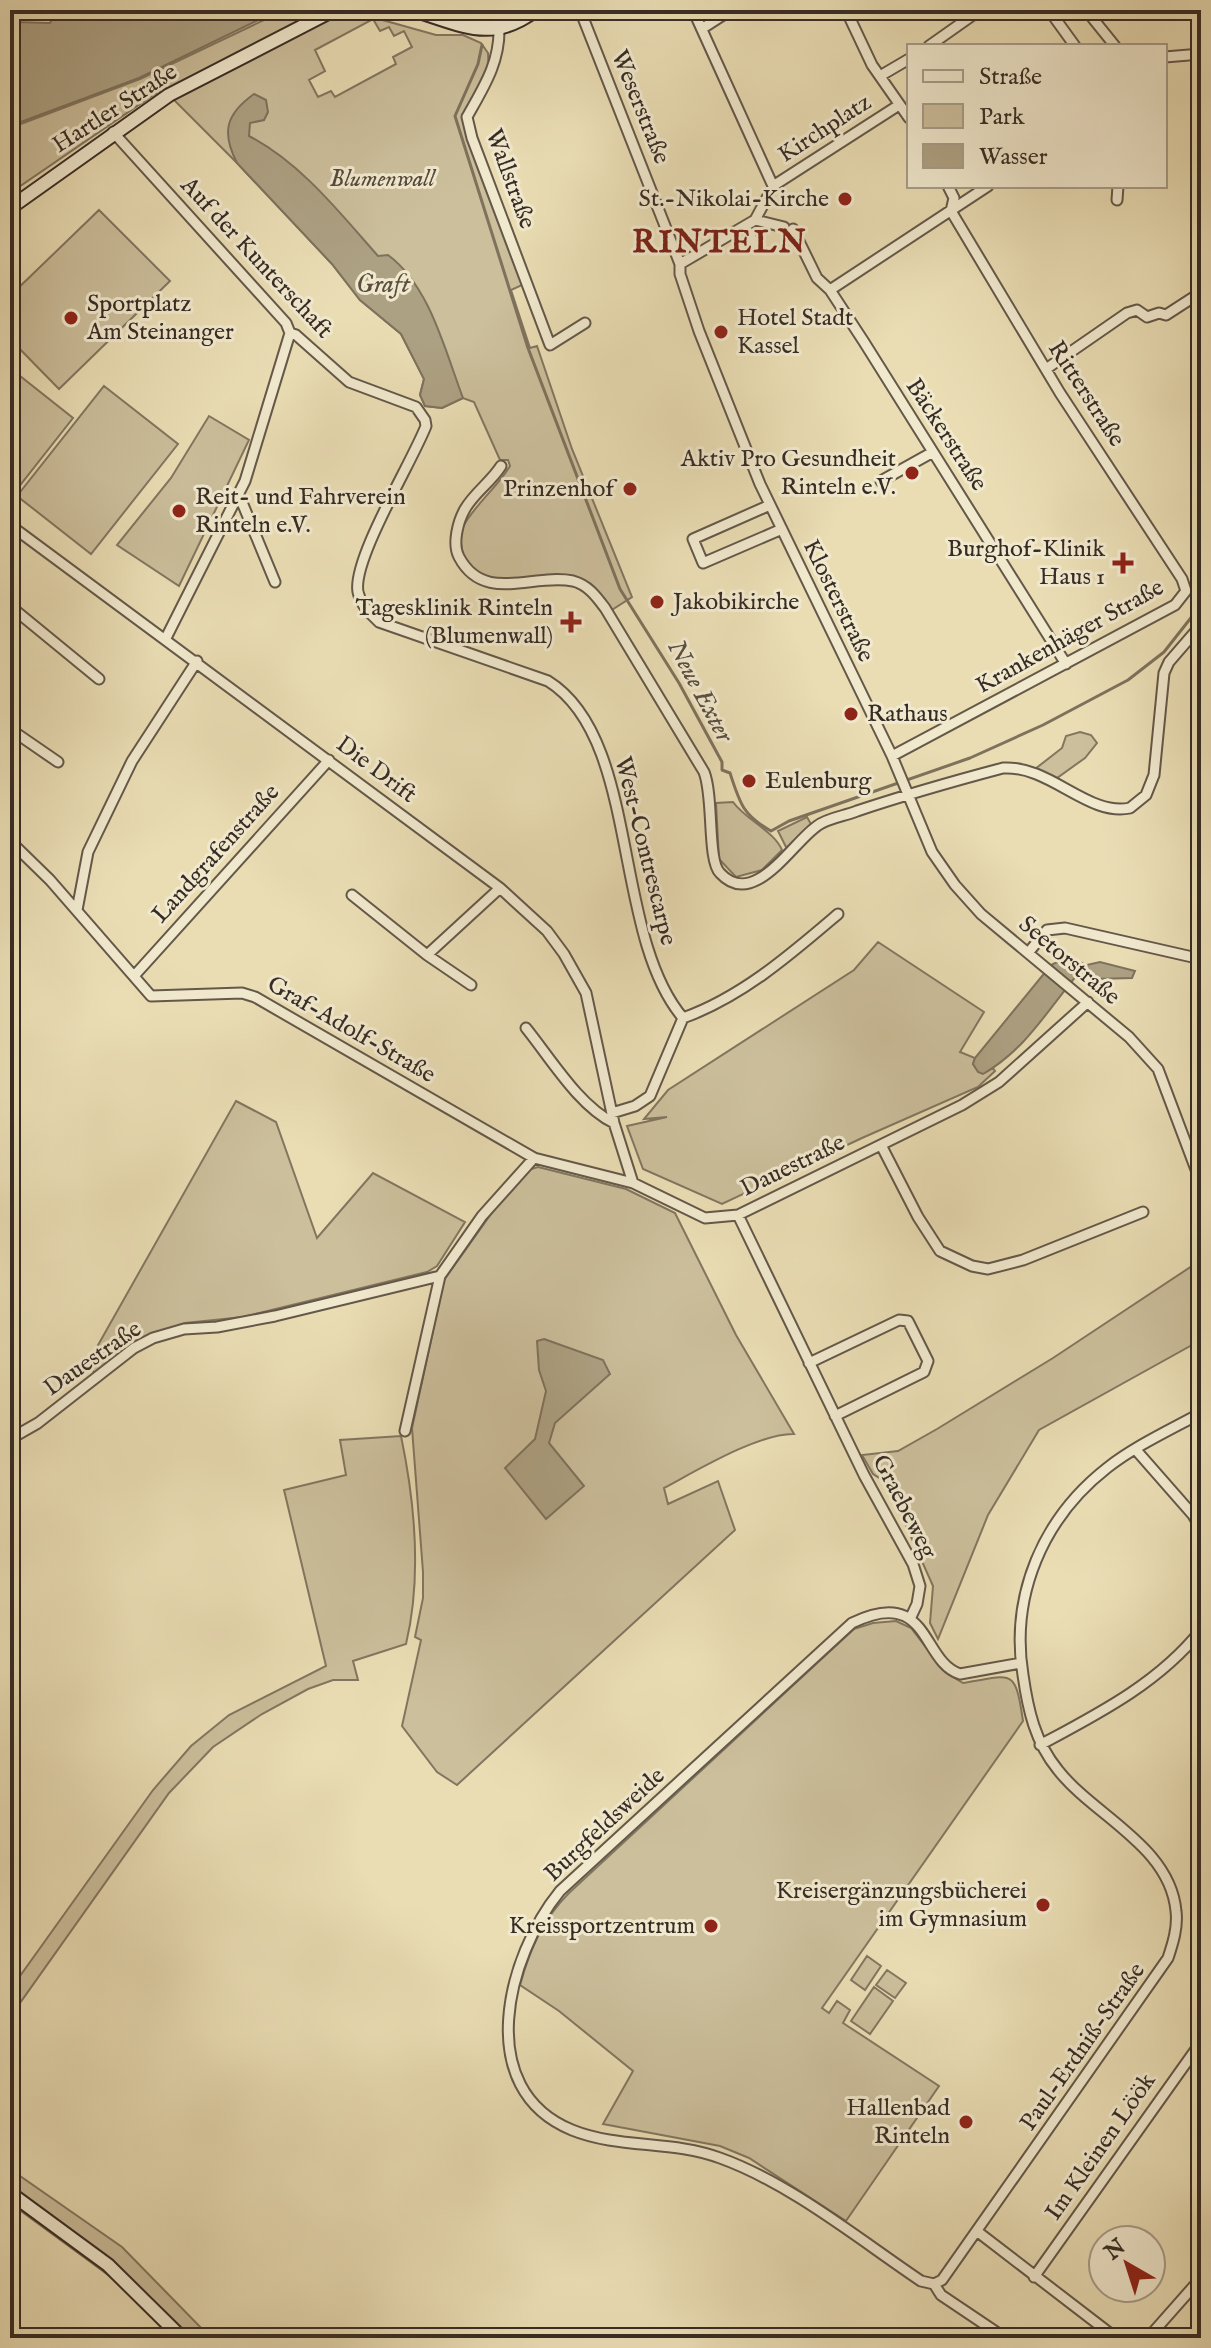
<svg xmlns="http://www.w3.org/2000/svg" width="1211" height="2348" font-family="'IM FELL English',serif">
<style>
.green{fill:#ccbf9c;stroke:#827660;stroke-width:2;fill-rule:evenodd}
.water{fill:#ada183;stroke:#7e725d;stroke-width:2}
.lines{fill:none;stroke-linecap:round;stroke-linejoin:round}
.stream{stroke:#7e725d;stroke-width:3}
.street-casing{stroke:#645849;stroke-width:13}
.secondary-casing{stroke:#372c25;stroke-width:16}
.street{stroke:#f1e9ce;stroke-width:9}
.secondary{stroke:#f1e9ce;stroke-width:12}
.poi-dot{fill:#8f2418;stroke:#f1e9ce;stroke-width:3}
.labels{text-anchor:middle;dominant-baseline:central;stroke-width:6;stroke-linejoin:round;paint-order:stroke}
.street-label{font-size:24px;fill:#372c25;stroke:#f1e9ce}
.park-label{font-size:24px;font-style:italic;fill:#55493d;stroke:#f1e9ce}
.poi-label{font-size:24px;fill:#372c25;stroke:#f1e9ce;text-anchor:end}
.water-label{font-size:26px;font-style:italic;fill:#5a4f41;stroke:#f1e9ce}
.district-label{font-size:32px;font-weight:bold;letter-spacing:2px;fill:#7a1f14;stroke:#f1e9ce}
</style>
<rect width="100%" height="100%" fill="#eaddb4"/>
<filter id="stains"><feTurbulence type="fractalNoise" baseFrequency=".0025" numOctaves="4"/><feColorMatrix values="0 0 0 0 .2 0 0 0 0 .09 0 0 0 0 .02 0 0 0 .5 -.17"/></filter>
<radialGradient id="worn" r=".72"><stop offset=".6" stop-color="#630" stop-opacity="0"/><stop offset="1" stop-color="#630" stop-opacity=".3"/></radialGradient>
<path class="green" d="M285,10H369L379,19L436,35H463L481,43L488,53L489,74L464,114L522,285L511,290L530,348L537,346L572,449L632,597L607,613L576,582C557,582 504,585 489,580C467,574 449,552 461,530C473,506 496,489 510,466L508,460H500L474,402L463,398L442,408L425,406L420,395L424,379L401,334L360,300L332,264L237,163L169,95L165,87L10,193V128L140,79ZM373,19L380,31L389,27L394,36L404,31L412,47L393,57L396,64L335,97L331,91L318,97L309,80L325,71L315,50Z
M99,210L170,281L59,389L10,339V296Z
M10,368L73,418L10,498Z
M104,386L178,444L91,554L17,496Z
M209,416L249,440L179,586L117,545L171,478Z
M1080,732L1091,735L1097,743L1085,758L1057,778L1035,769L1062,748L1066,736Z
M733,802C746,820 774,831 782,850L762,870L736,877L719,859L716,803Z
M807,817L812,826L787,849L778,831Z
M878,942L984,1012L960,1052L975,1058L973,1064L984,1073L993,1068L995,1071L978,1087L862,1138L722,1204L643,1169L627,1126L667,1117L644,1119L668,1090L854,970Z
M236,1101L276,1122L317,1238L373,1173L465,1222L437,1266L427,1272L243,1317L185,1323L153,1335L95,1375L89,1361Z
M538,1167L626,1189L675,1213L736,1335L794,1434C759,1433 696,1471 664,1488L668,1504L718,1481L735,1530L457,1785L437,1772L402,1726L421,1640L415,1637L423,1598V1572L412,1428L444,1280L496,1207L528,1170Z
M1201,1260V1340L1039,1430L988,1515L938,1639L930,1623L933,1586L887,1483L873,1474L862,1455L898,1451L937,1429L1053,1358Z
M401,1436C415,1503 422,1577 406,1644L353,1661L358,1680H333L308,1689L262,1714L213,1747L169,1793L10,2017V1990L153,1790L191,1746L229,1715L326,1666L284,1490L346,1475L340,1440Z
M896,1621L911,1628L945,1672L963,1683C1013,1675 1015,1667 1023,1721L822,2008L829,2013L837,2001L850,2010L843,2023L939,2086L846,2221L749,2158L720,2146L603,2124L633,2071L559,2011L520,1985C530,1949 543,1919 569,1893L854,1629L873,1623Z
M867,1956L881,1966L865,1990L851,1980Z
M887,1970L906,1983L895,1998L876,1985Z
M874,1987L893,2001L870,2034L851,2021Z
M10,2169L122,2247L211,2338H173L115,2280L10,2203Z"/>
<path class="water" d="M57,10H279L139,78L10,126V40L16,22L50,23Z
M254,94L266,100L268,112L264,120L250,123L249,136C301,163 340,213 378,256L388,255C430,286 445,351 463,398L442,408L425,406L420,395L424,379L401,334L360,300L332,264L237,163C221,132 226,114 254,94Z
M1067,957L1087,965L1100,962L1135,971L1132,978L1094,979L1077,975C1047,1011 1025,1050 983,1074L978,1072L973,1064L975,1058L1051,965Z
M544,1339L603,1360L610,1374L555,1423L549,1443L584,1486L546,1519L505,1468L535,1439L546,1391L539,1370L537,1341Z"/>
<g class="lines">
<path class="stream" d="M482,45L478,64L455,116L528,348L620,589L679,683L722,762V770L730,773C740,804 743,815 771,831L789,821L970,758L1043,725L1128,680L1164,652L1201,605"/>
<defs>
<path id="street" d="M580,10L680,264V274L699,331L760,484L892,756L932,852L955,885L981,914L1129,1037L1158,1069L1201,1183
M693,10L773,186L899,105
M846,10L872,65L909,118
M1049,10L1075,46
M1086,10L1115,46
M499,28C500,63 483,88 467,117L472,138L550,345L585,323
M703,28L731,10
M929,46L980,10
M1165,57L1201,54
M880,76L909,59
M113,132L286,323L290,333L296,335L349,382L416,407L425,420L426,426C412,462 352,560 358,592C361,606 370,613 379,622L548,681C641,739 611,933 683,1018
M948,186L954,198L951,211
M1117,200L1118,186
M755,220L784,227
M745,226L755,245
M793,229L817,278L830,290L864,342L1066,664
M680,264L755,220L769,194
M830,290L988,186
M1046,369L1127,313L1137,310L1147,317L1159,313L1166,315L1200,293
M501,466C491,482 474,493 465,509C458,521 452,544 459,557C484,604 532,573 573,581C588,585 596,596 605,608L704,772C714,797 707,860 720,873C754,910 792,843 817,826C827,818 845,816 857,811C905,795 954,781 1003,768C1050,765 1088,817 1130,808L1146,795L1154,775L1164,673L1169,662L1201,625
M881,481L933,452
M239,495L275,582
M770,505L693,539L703,563L782,529
M10,525L500,888L547,931L564,954L586,993L614,1123L633,1183
M10,606L99,679
M166,638L245,481L290,333
M10,729L58,762
M892,756L1175,605L1186,591L1182,579L1060,393L951,211
M10,841L50,880L151,996L242,993L255,997L534,1158
M352,895L427,955L500,888
M77,910L88,852L132,761L197,661
M1028,953L1047,930L1065,928L1201,959
M427,955L471,985
M134,976L329,760
M683,1018C742,997 791,954 838,914
M526,1028C551,1059 579,1106 614,1123
M612,1113L635,1106L650,1096L683,1018
M881,1145L918,1217L940,1251L972,1266L988,1269L1023,1260L1143,1212
M738,1215L864,1475L913,1564L920,1586L917,1604L910,1619
M809,1363L899,1320L908,1321L928,1361L924,1372L835,1416
M405,1431L440,1276
M10,1439L38,1423L134,1348L153,1338L184,1329L217,1327L275,1316L440,1276L482,1216L534,1158L633,1183L705,1218L738,1215L962,1105L999,1082L1088,1002
M1136,1450L1193,1515L1201,1529
M1040,1745C1098,1714 1159,1683 1201,1630
M978,2232L1116,2338
M1034,2277L1201,2042
M934,2284L921,2281C860,2240 790,2183 720,2158C672,2140 619,2149 572,2130C472,2089 507,1956 560,1891L852,1623C930,1585 921,1662 960,1674L1021,1663
M934,2284L942,2280L1168,1958C1173,1943 1178,1927 1176,1911C1170,1846 1094,1816 1058,1770C1035,1742 1028,1710 1023,1675C1010,1595 1043,1518 1107,1468C1135,1446 1170,1430 1201,1413
M934,2284L941,2295L1005,2338
M1148,2338L1201,2278"/>
<path id="secondary" d="M412,10C459,23 490,45 536,10
M444,16L497,19L519,10
M10,208L169,95L334,10
M10,2193L108,2265L182,2338"/>
</defs>
<use href="#street" class="street-casing"/>
<use href="#secondary" class="secondary-casing"/>
<use href="#street" class="street"/>
<use href="#secondary" class="secondary"/>
</g>
<g class="poi-dot">
<circle cx="845" cy="199" r="8"/>
<circle cx="71" cy="318" r="8"/>
<circle cx="721" cy="332" r="8"/>
<circle cx="912" cy="473" r="8"/>
<circle cx="630" cy="489" r="8"/>
<circle cx="179" cy="511" r="8"/>
<path d="M1119 551h8v8h8v8h-8v8h-8v-8h-8v-8h8z"/>
<circle cx="657" cy="602" r="8"/>
<path d="M567 610h8v8h8v8h-8v8h-8v-8h-8v-8h8z"/>
<circle cx="851" cy="714" r="8"/>
<circle cx="749" cy="781" r="8"/>
<circle cx="1043" cy="1905" r="8"/>
<circle cx="711" cy="1926" r="8"/>
<circle cx="966" cy="2122" r="8"/>
</g>
<g class="labels">
<g class="street-label">
<text transform="translate(640 107) rotate(68)">Weserstraße</text>
<text transform="translate(115 109) rotate(-33)">Hartler Straße</text>
<text transform="translate(825 129) rotate(-33)">Kirchplatz</text>
<text transform="translate(510 179) rotate(70)">Wallstraße</text>
<text transform="translate(256 258) rotate(47)">Auf der Kunterschaft</text>
<text transform="translate(1086 394) rotate(57)">Ritterstraße</text>
<text transform="translate(946 435) rotate(57)">Bäckerstraße</text>
<text transform="translate(838 601) rotate(64)">Klosterstraße</text>
<text transform="translate(1070 637) rotate(-29)">Krankenhäger Straße</text>
<text transform="translate(376 770) rotate(37)">Die Drift</text>
<text transform="translate(645 851) rotate(76)">West-Contrescarpe</text>
<text transform="translate(216 854) rotate(-48)">Landgrafenstraße</text>
<text transform="translate(1069 961) rotate(40)">Seetorstraße</text>
<text transform="translate(351 1030) rotate(30)">Graf-Adolf-Straße</text>
<text transform="translate(793 1166) rotate(-26)">Dauestraße</text>
<text transform="translate(93 1359) rotate(-35)">Dauestraße</text>
<text transform="translate(904 1507) rotate(63)">Graebeweg</text>
<text transform="translate(605 1825) rotate(-43)">Burgfeldsweide</text>
<text transform="translate(1083 2047) rotate(-55)">Paul-Erdniß-Straße</text>
<text transform="translate(1101 2147) rotate(-55)">Im Kleinen Löök</text>
</g>
<g class="park-label">
<text x="382" y="179">Blumenwall</text>
</g>
<g class="poi-label">
<text x="829" y="199">St.-Nikolai-Kirche</text>
<text x="87" y="304" text-anchor="start">Sportplatz<tspan x="87" dy="28">Am Steinanger</tspan></text>
<text x="737" y="318" text-anchor="start">Hotel Stadt<tspan x="737" dy="28">Kassel</tspan></text>
<text x="896" y="459">Aktiv Pro Gesundheit<tspan x="896" dy="28">Rinteln e.V.</tspan></text>
<text x="614" y="489">Prinzenhof</text>
<text x="195" y="497" text-anchor="start">Reit- und Fahrverein<tspan x="195" dy="28">Rinteln e.V.</tspan></text>
<text x="1105" y="549">Burghof-Klinik<tspan x="1105" dy="28">Haus 1</tspan></text>
<text x="673" y="602" text-anchor="start">Jakobikirche</text>
<text x="553" y="608">Tagesklinik Rinteln<tspan x="553" dy="28">(Blumenwall)</tspan></text>
<text x="867" y="714" text-anchor="start">Rathaus</text>
<text x="765" y="781" text-anchor="start">Eulenburg</text>
<text x="1027" y="1891">Kreisergänzungsbücherei<tspan x="1027" dy="28">im Gymnasium</tspan></text>
<text x="695" y="1926">Kreissportzentrum</text>
<text x="950" y="2108">Hallenbad<tspan x="950" dy="28">Rinteln</tspan></text>
</g>
<g class="water-label">
<text x="383" y="284">Graft</text>
<text transform="translate(700 691) rotate(62)">Neue Exter</text>
</g>
<g class="district-label">
<text x="720" y="243">RINTELN</text>
</g>
</g>
<rect width="1211" height="2348" fill="none" stroke="#eaddb4" stroke-width="40"/>
<rect x="12" y="12" width="1187" height="2324" fill="none" stroke="#372c25" stroke-width="4"/>
<rect x="20" y="20" width="1171" height="2308" fill="none" stroke="#372c25" stroke-width="2"/>
<rect x="907" y="44" width="260" height="144" fill="#f1e9ce" stroke="#a79d8a" stroke-width="2"/>
<rect x="923" y="70" width="40" height="12" fill="#f1e9ce" stroke="#a79d8a" stroke-width="2"/>
<text x="979" y="84" font-size="24" fill="#372c25">Straße</text>
<rect x="923" y="104" width="40" height="24" fill="#ccbf9c" stroke="#a79d8a" stroke-width="2"/>
<text x="979" y="124" font-size="24" fill="#372c25">Park</text>
<rect x="923" y="144" width="40" height="24" fill="#ada183" stroke="#a79d8a" stroke-width="2"/>
<text x="979" y="164" font-size="24" fill="#372c25">Wasser</text>
<g transform="translate(1127 2264) rotate(321)"><circle r="38" fill="#f1e9ce" stroke="#a79d8a" stroke-width="2"/>
<path d="M0-6L14 30L0 20L-14 30Z" fill="#8f2418"/>
<text y="-12" font-size="22" font-weight="bold" text-anchor="middle" fill="#372c25">N</text>
</g>
<rect width="100%" height="100%" filter="url(#stains)"/>
<rect width="100%" height="100%" fill="url(#worn)"/>
</svg>
